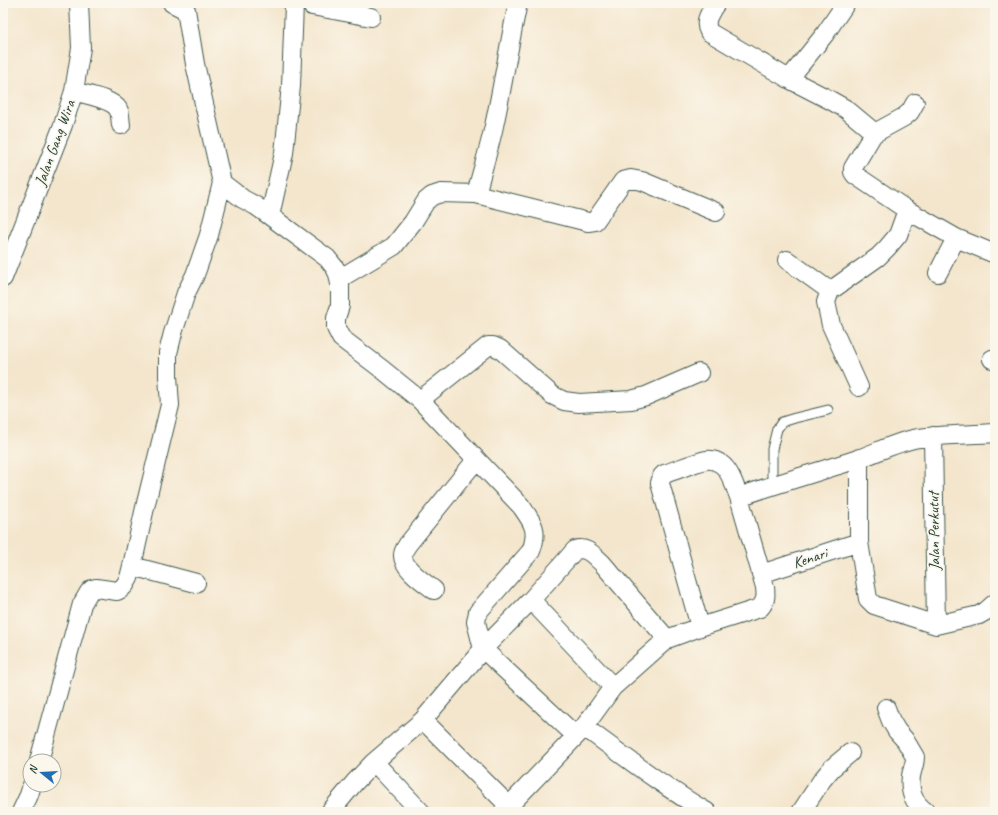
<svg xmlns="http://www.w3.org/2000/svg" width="998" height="815" font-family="Caveat,sans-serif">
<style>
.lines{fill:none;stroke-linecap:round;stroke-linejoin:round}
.lane-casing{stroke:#3f564b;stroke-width:11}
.street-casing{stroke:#3f564b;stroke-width:20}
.lane{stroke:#fff;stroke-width:9}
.street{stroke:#fff;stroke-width:18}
.labels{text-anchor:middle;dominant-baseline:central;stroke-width:3.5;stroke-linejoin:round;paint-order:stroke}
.street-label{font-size:16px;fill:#1f3d34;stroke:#fbf7ec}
</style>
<rect width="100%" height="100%" fill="#fbf7ec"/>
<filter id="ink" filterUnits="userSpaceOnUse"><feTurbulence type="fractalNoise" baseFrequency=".025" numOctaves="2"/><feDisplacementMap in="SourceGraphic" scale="8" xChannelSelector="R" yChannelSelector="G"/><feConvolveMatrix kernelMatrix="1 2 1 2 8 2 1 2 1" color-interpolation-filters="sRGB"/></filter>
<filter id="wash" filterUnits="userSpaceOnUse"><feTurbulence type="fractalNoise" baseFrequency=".012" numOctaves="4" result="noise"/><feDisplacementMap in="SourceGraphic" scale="16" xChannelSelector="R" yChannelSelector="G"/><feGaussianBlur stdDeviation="0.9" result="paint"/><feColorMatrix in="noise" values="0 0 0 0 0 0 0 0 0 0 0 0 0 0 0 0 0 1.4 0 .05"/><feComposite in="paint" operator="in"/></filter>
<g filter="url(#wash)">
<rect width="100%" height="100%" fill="#f4e6cd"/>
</g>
<g filter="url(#ink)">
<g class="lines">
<defs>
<path id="lane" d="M772,485V449L777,429L782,422L795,418L828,410"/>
<path id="street" d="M172,3L186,10
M716,3C710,13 703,21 709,32L789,79L830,100L846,109L870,129L872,132V136L853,168V172L855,175L907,210L956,238L995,254
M312,6L371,17
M186,10L195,64L222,183L243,199L256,206L270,216L327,258L335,268L338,274L340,284V306L336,318V328L341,338L383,370L420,400L521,506C533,523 539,530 531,551L478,612L476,622L483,649L576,736
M789,79L825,34L846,3
M74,91C86,95 112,99 118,109C121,114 120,120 121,125
M873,134L904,117L910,112L915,103
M476,194C482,171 489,149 494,126C503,85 509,44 518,3
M270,216L284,153L291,86L294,4
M787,260L830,291
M938,273L956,238
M3,278L63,125L74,91L81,48L79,3
M339,279L394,246L413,222L426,201L432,196L441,193L476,194L588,222L595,221L623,181L631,179L642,181L716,212
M992,359L995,358
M859,387L831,325L826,302L830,291L878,257L887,248L898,235L907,210
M420,400L488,346H493L500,349L552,395L564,401L579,403L631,400L646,396L699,373
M933,436L936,625
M859,458V542L868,599L874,605L936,625L979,615L986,611L995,603
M132,566L196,583
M761,574L859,542
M434,590C425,583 402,568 403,555C403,551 406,547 408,544L476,460
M531,600L613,687
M700,627L660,483L662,476L664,474C677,470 693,463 706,460C711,459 717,461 721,464C730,470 735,487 739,497
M886,708L891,721L897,731L905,740L915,757C915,764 912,770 911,776C909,792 913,802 926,812
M423,720L509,806
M584,727C624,756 664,787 707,812
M39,761L82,604L89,592L92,589L96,588L117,591L121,589L125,585L129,578L132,566L146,503L170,405L168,376V353L173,333L186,293L195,275L209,235L222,183
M374,762L421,812
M21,812L29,795L32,785
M330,812L355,782L374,762L423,720L483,649L531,600L575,550C587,546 594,556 602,563L667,639
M503,812L576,736L584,727L613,687L667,639L700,627L760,608C766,601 766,596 765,587L739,497C778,483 818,472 858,459C878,452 898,441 919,438C944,434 970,435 995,433
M801,812L822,780L832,768L850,753"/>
</defs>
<use href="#lane" class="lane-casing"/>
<use href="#street" class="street-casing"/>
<use href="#lane" class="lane"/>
<use href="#street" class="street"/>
</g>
</g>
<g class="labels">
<g class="street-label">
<text transform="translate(55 143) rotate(-70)">Jalan Gang Wira</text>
<text transform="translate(934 531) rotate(-91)">Jalan Perkutut</text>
<text transform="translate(810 558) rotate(-18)">Kenari</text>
</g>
</g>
<rect width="998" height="815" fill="none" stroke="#fbf7ec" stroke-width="16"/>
<g transform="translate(42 773) rotate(288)"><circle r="19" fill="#fbf7ec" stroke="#a3ada2"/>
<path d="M0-3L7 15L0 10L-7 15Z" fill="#1f6fb2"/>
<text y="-6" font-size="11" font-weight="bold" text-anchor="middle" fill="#1f3d34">N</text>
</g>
</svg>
